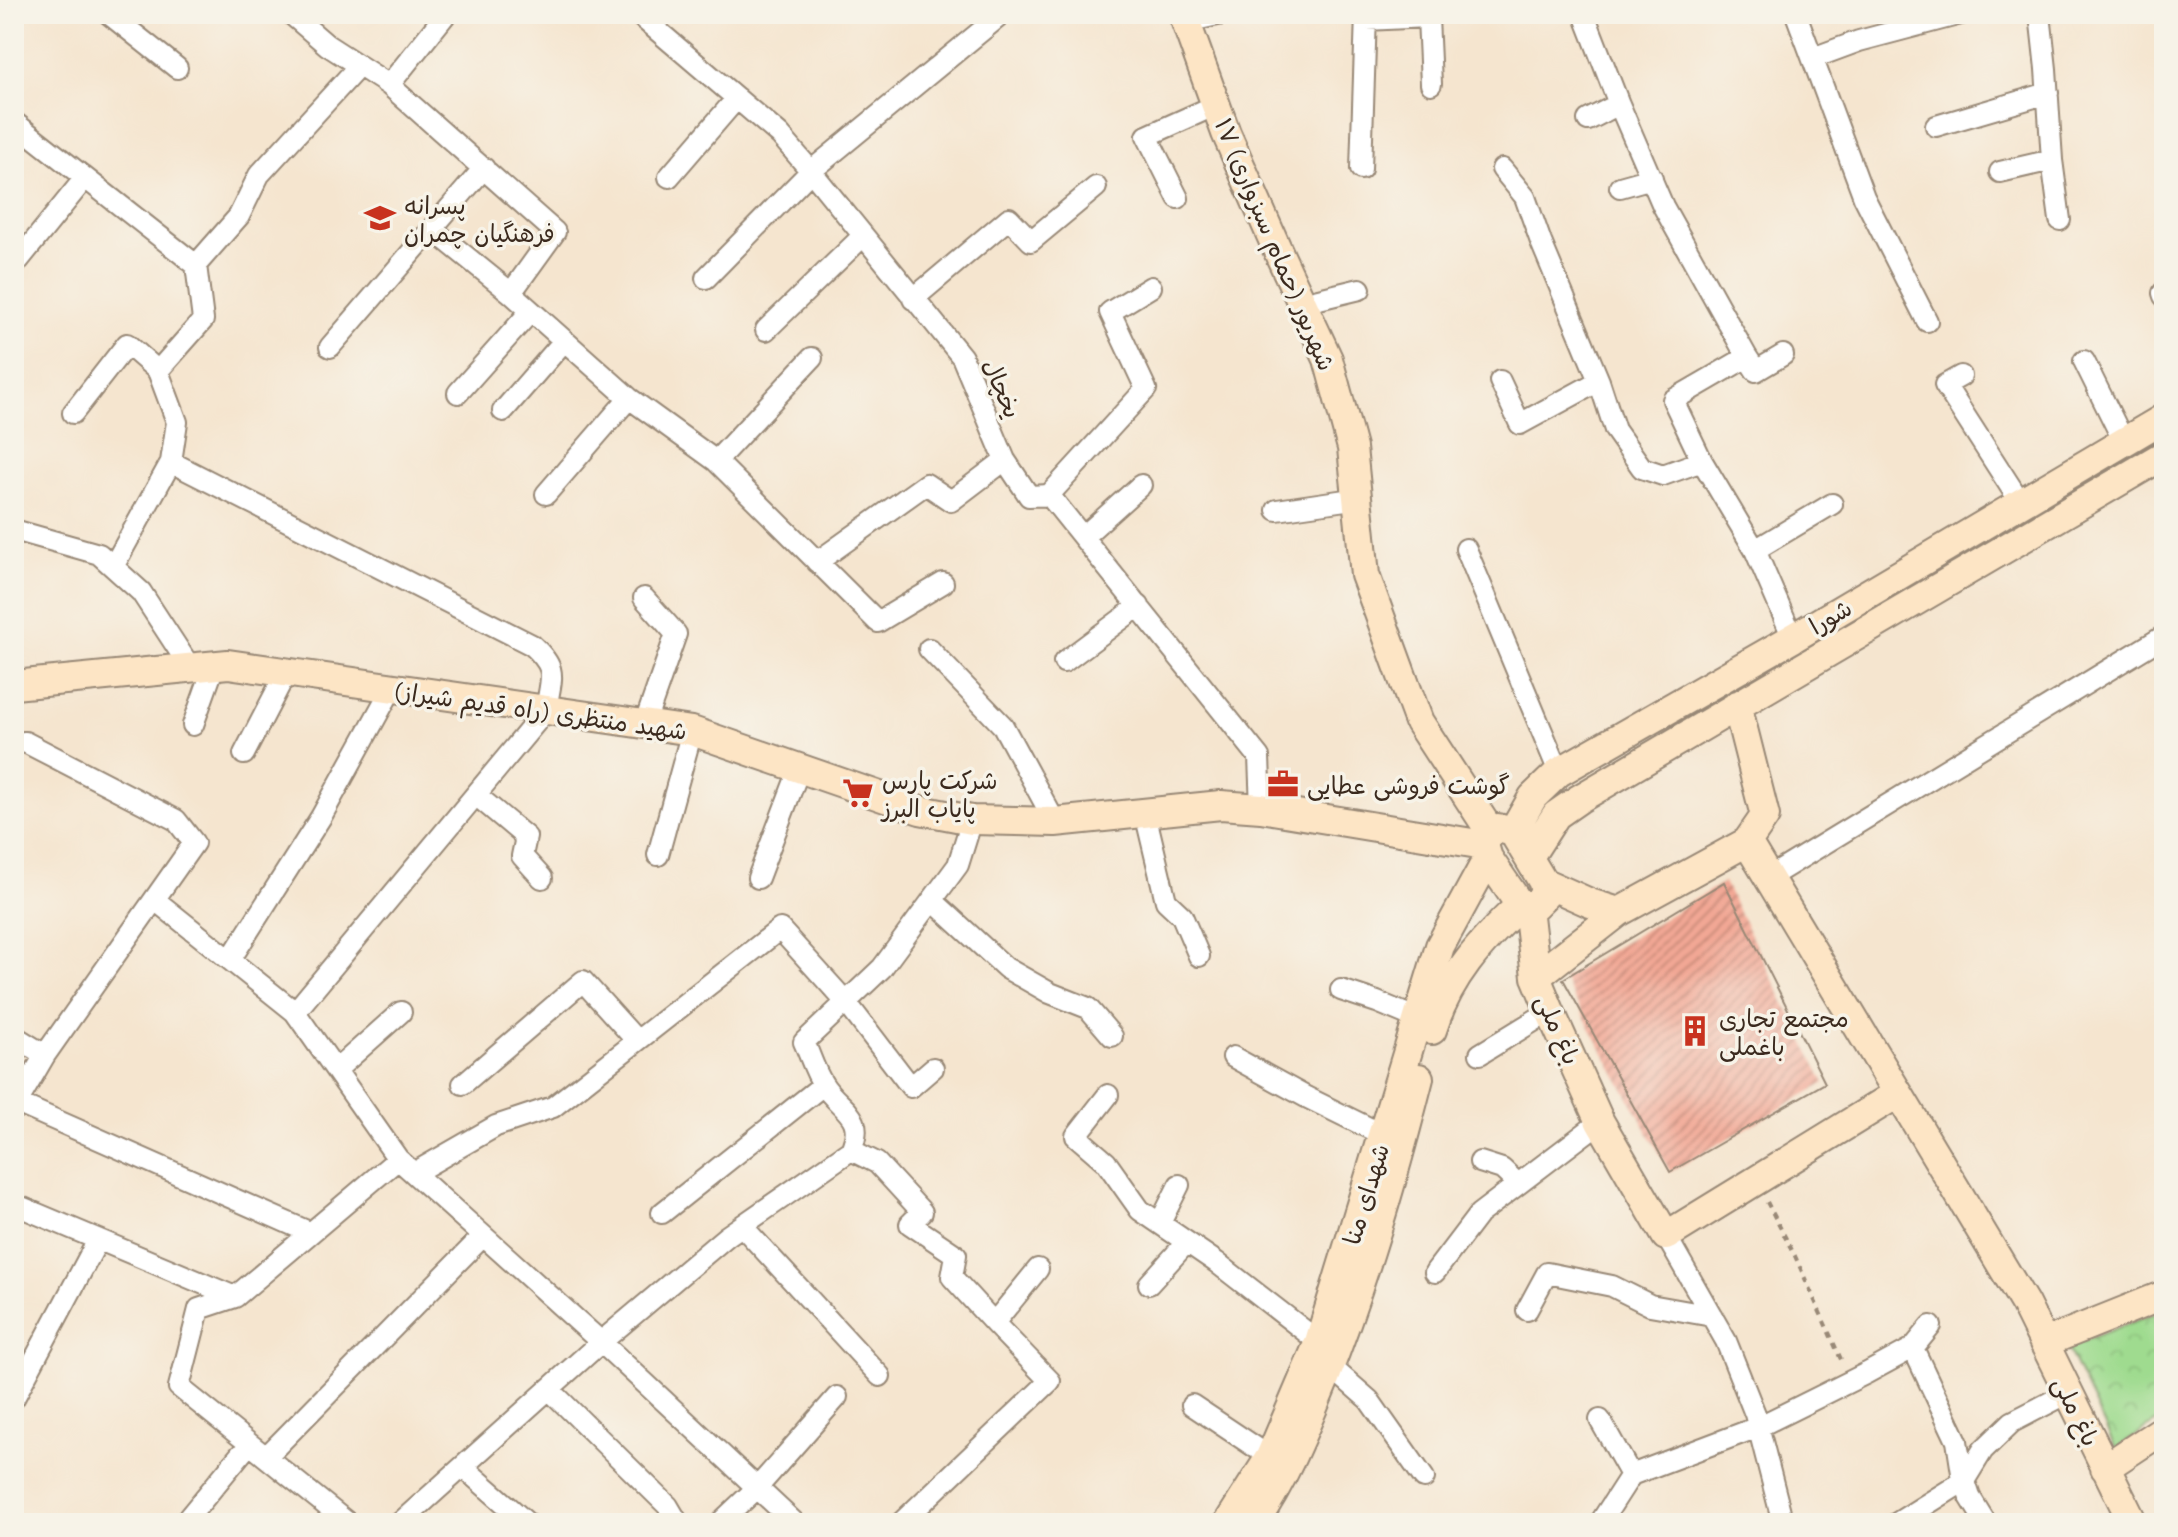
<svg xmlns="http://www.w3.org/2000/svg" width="2178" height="1537" font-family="Mali,'Playpen Sans Arabic',sans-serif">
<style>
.park{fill:url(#park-crowns);stroke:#6d8256;stroke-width:2}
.building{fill:url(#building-hatch)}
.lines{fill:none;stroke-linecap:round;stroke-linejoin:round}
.street-casing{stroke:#988876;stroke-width:24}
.secondary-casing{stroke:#988876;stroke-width:32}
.path{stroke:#988876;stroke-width:4;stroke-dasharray:6 6;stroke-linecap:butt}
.street{stroke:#fff;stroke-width:20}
.secondary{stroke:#fde5c5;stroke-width:28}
.labels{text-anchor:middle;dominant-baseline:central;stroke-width:7;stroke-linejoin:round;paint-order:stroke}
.poi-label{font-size:24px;fill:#3b2a1e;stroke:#f7f3e8;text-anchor:start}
.street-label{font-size:24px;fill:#3b2a1e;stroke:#f7f3e8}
</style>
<defs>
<pattern id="park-crowns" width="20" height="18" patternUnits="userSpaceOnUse" patternTransform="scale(2)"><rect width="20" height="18" fill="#9fdb8f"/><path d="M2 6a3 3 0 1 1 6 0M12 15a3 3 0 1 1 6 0" fill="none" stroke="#8abc7b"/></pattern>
<pattern id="building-hatch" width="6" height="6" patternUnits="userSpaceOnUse" patternTransform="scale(2)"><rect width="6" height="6" fill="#f2a794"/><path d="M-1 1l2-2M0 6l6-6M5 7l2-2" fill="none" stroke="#c58878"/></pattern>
</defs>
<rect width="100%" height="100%" fill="#f7f3e8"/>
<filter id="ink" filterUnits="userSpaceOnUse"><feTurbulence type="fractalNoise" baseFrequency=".0125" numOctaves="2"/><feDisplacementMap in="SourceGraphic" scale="16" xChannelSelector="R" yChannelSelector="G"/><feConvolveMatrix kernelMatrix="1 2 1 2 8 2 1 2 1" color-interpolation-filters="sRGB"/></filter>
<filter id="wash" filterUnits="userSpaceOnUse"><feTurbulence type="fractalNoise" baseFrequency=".006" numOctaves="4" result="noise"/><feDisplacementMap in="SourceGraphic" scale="32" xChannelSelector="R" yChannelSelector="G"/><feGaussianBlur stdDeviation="1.8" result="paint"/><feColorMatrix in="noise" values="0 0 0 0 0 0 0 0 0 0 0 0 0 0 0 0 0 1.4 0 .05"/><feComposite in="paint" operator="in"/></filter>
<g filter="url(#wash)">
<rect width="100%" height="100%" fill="#f5e5cf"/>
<path class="park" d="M2164,1310V1417L2116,1449L2067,1347Z"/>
<g id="blocks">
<path class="building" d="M1724,882L1825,1083L1670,1172L1563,979Z"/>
</g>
</g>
<g filter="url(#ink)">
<use href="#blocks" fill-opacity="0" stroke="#988876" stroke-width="2"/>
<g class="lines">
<defs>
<path id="street" d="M109,14L177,68
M291,14L327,45L389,85L555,232L511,293L629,398L716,461L878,622L943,583
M638,14L780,135L811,171L962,357L1005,460L1029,496L1049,495L1259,757L1261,808
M1584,14L1619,104L1663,206L1747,357L1756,371L1783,355
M1796,14L1864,197L1927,321
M2040,14L2046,69L2052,160L2060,220
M1428,17L1431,84
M1366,20L1428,17V14
M1186,22L1222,14
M1813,58L1859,41L1961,14
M389,85L446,14
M1588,120L1619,104
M14,122L196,265
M1936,126L2048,93
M1361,169L1366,14
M1502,169L1525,197L1541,242L1599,381L1615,430L1642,468L1663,475L1702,461
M2000,172L2052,160
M669,177L737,98
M1620,187L1652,178
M1178,198L1147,136L1216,105
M432,229L511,293
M14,266L85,178
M706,278L811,171L1002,14
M2163,293L2164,296
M913,299L1009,218L1031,241L1096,187
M1302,303L1360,289
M766,330L863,236
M330,347L484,168
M1747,357L1673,400L1702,461L1755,550L1793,638
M2084,361L2124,442
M1961,376L1945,385L2021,503
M1500,381L1520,424L1599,381
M458,393L531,311
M503,411L564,341
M73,413L127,344L158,371
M716,461L812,358
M171,462L532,645C559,670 551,676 546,710L295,1012
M546,494L629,398
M1049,495L1146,389L1110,312L1151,287
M1277,510L1359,498
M14,530L99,554L141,592L190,667
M1083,537L1141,485
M1466,549L1559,772
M1755,550L1832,504
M817,562L926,484L951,501L1005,460
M113,567L171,462L177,422L158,371L203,320L196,265L239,216L259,175L358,67
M644,598L676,634L645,723
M929,649L1003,726L1055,822
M1064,662L1139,606
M193,725L214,666
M14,743L25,742L176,820L194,843L45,1055L14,1108
M244,754L286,673
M476,795L526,837L522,856L542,878
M1145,813L1166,901L1182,916L1199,956
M658,855L692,731
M758,878L799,770
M1768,878L2164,636
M155,900L295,1012L398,1159L601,1342L795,1523
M932,900L1006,968L1050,993L1088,1008L1112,1036
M230,960L321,817L392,688
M1341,990L1377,1002L1418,1019
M14,1036L45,1055
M1480,1054L1550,1011
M1233,1057L1306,1097L1383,1135
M336,1070L401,1012
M463,1084L583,981L637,1041
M1108,1095L1076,1136L1106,1162L1140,1210L1216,1262L1319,1342
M17,1103L311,1233
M851,1150L877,1163L922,1212L910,1224L956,1255L952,1277L994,1323L1038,1269
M1480,1162L1502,1169L1518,1184
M414,1173L496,1126L553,1107L780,929L846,1002L911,1087L933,1068
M14,1204L235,1297L398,1159
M662,1213L823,1085
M1160,1223L1179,1185
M742,1226L880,1376
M1666,1236L1726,1341L1755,1414L1783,1523
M1435,1272L1479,1214L1600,1122
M1149,1284L1187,1242
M235,1297L199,1309L179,1387L348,1523
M1527,1310L1547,1273L1612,1286L1650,1305L1712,1316
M1913,1348L1957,1441L1962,1473L1970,1497L1986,1523
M1330,1366L1369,1400L1424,1478
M549,1389L668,1506L678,1523
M14,1398L98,1240
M1192,1405L1270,1457
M1600,1420L1631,1475
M266,1457L483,1236
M463,1467L527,1523
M184,1523L249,1444
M400,1523L601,1342L727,1236L851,1150C867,1114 839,1110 823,1084C815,1072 810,1055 804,1042L882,968L958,865L972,820
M720,1523L757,1488L837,1397
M901,1523L1050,1381L994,1323
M1600,1523L1631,1475L1758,1427L1867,1373L1913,1348L1931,1326
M1897,1523L1964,1481L1983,1450L2012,1422L2068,1393"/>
<path id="secondary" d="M1183,14L1226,133L1281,258L1328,359L1352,448L1365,575L1403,679L1419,722L1490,831
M14,685L228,664L692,731L920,810L972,820L1055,822L1221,805L1261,808L1484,845
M1737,705L1765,816L1747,842
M1498,828L1513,832L1543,882L1545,895L1535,905H1520L1488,858L1484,845L1490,831Z
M1513,832L1533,797L1559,772L1793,638L2164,418
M1529,857L1556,815L1579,799L2164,455
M1543,882L1590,903L1619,912
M1528,907L1536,977L1550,1011L1600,1122L1666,1236L1897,1094
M1536,977L1619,912L1747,842L2025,1304L2133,1523
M1432,1030C1448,978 1481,942 1520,905
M2044,1343L2164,1295
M2105,1468L2164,1429
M1228,1523L1270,1457L1319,1342L1440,946L1488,858
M1254,1523C1284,1480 1304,1430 1324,1381C1363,1283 1393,1181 1419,1078"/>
</defs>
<use href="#street" class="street-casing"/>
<use href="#secondary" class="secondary-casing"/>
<path class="path" d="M1767,1202L1795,1256L1843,1364"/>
<use href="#street" class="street"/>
<use href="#secondary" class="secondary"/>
</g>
</g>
<defs>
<symbol id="school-bare" viewBox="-9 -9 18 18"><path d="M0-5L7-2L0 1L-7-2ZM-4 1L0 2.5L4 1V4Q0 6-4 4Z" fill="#c8321e" stroke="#f7f3e8" stroke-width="2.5" paint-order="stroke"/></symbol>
<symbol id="office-bare" viewBox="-9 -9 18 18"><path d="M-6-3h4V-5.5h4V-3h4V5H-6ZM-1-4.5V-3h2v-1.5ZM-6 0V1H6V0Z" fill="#c8321e" stroke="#f7f3e8" stroke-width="2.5" paint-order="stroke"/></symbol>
<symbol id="supermarket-bare" viewBox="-9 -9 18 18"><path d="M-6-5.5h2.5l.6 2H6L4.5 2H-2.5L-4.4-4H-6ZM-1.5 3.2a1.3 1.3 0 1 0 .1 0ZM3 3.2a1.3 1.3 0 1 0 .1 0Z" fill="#c8321e" stroke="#f7f3e8" stroke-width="2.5" paint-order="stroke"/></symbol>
<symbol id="building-bare" viewBox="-9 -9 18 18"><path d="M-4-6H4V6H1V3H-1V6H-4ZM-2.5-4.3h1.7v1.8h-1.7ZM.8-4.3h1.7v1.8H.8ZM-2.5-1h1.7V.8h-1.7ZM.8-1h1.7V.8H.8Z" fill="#c8321e" stroke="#f7f3e8" stroke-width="2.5" paint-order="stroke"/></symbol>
</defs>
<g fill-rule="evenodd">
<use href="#school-bare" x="358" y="196" width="44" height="44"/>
<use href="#office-bare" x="1261" y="762" width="44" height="44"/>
<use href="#supermarket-bare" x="836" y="771" width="44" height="44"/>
<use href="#building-bare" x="1673" y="1009" width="44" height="44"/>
</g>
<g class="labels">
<g class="poi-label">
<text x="404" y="204">پسرانه<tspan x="404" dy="28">فرهنگیان چمران</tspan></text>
<text x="882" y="779">شرکت پارس<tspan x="882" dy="28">پایاب البرز</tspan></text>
<text x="1307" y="784">گوشت فروشی عطایی</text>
<text x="1719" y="1017">مجتمع تجاری<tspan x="1719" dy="28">باغملی</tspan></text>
</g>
<g class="street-label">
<text transform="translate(1276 244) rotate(67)">۱۷ شهریور (حمام سبزواری)</text>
<text transform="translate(1003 388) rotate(67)">یخچال</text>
<text transform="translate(1830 616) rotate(-31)">شورا</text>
<text transform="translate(541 710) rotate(8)">شهید منتظری (راه قدیم شیراز)</text>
<text transform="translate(1559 1029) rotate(66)">باغ ملی</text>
<text transform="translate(1365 1194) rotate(-73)">شهدای منا</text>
<text transform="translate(2077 1411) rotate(64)">باغ ملی</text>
</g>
</g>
<rect width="2178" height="1537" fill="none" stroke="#f7f3e8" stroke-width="48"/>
</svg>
